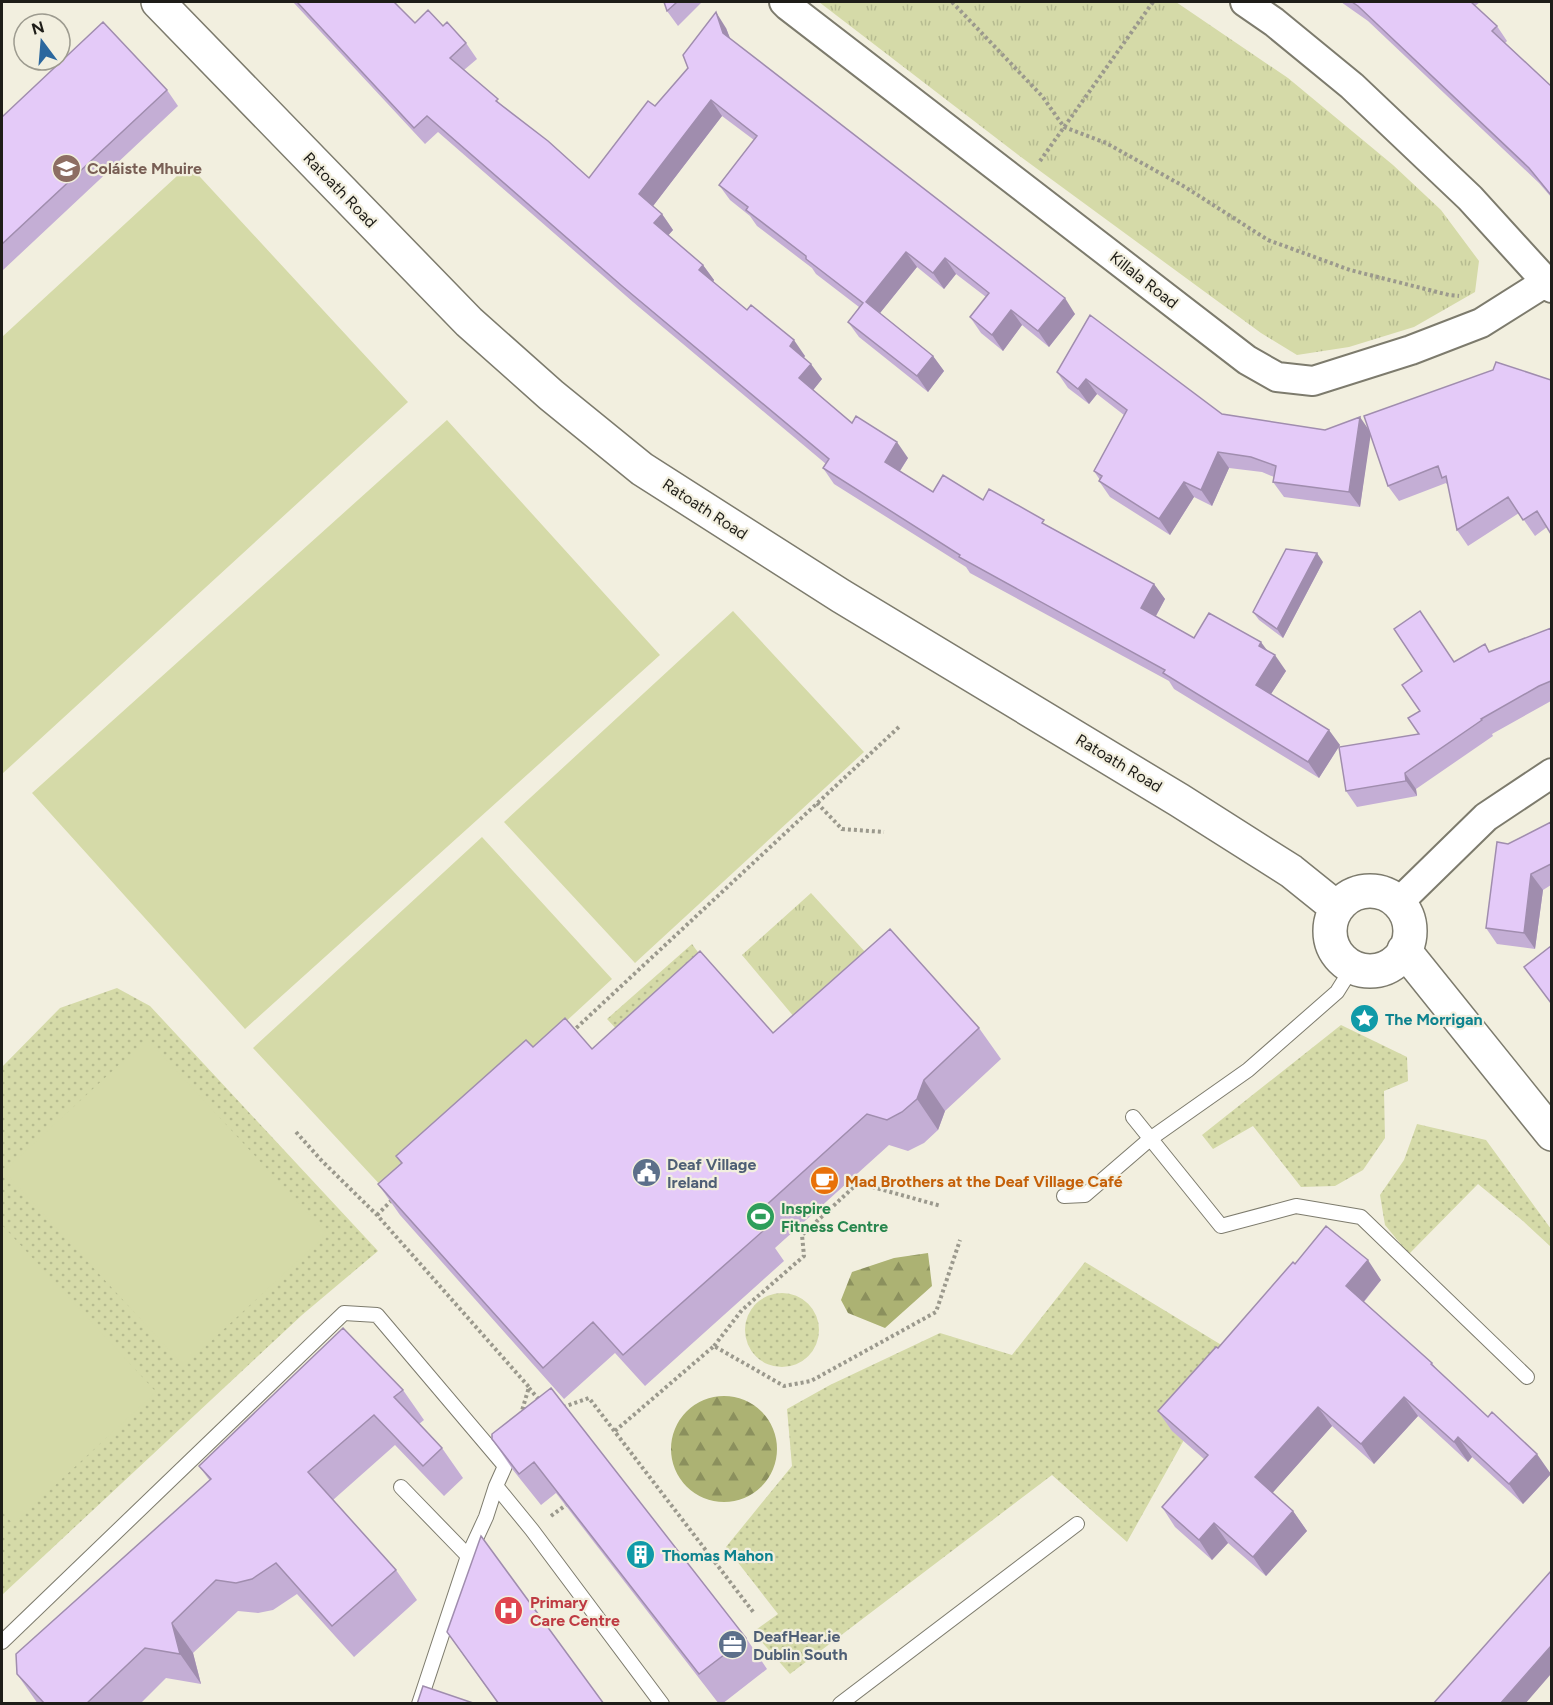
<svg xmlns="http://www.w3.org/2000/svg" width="1553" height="1705" font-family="Figtree,sans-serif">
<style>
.grass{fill:url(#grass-dots)}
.forest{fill:url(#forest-firs)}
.park{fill:url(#park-tufts)}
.garden{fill:#d5daa8}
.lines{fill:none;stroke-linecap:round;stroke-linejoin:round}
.lane-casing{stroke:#7d7b6d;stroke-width:16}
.street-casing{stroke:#7d7b6d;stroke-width:32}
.secondary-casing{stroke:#7d7b6d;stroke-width:36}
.path{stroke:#9b998d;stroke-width:4;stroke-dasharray:3 3;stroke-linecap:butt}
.lane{stroke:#fff;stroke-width:14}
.street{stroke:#fff;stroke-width:28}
.secondary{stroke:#fff;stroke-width:33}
.wall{fill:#c4aed5}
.shaded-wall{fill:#a08dae}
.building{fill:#e4caf8;stroke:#a08dae;stroke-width:1.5}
.labels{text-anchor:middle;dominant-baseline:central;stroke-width:4.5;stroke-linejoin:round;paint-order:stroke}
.education-label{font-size:16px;font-weight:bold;fill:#785e54;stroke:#f2efdf;text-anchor:start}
.street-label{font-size:16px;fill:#1e1d18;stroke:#f2efdf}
.culture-label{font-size:16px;font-weight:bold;fill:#0d838f;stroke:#f2efdf;text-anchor:start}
.service-label{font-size:16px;font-weight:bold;fill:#4e5e75;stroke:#f2efdf;text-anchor:start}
.food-label{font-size:16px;font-weight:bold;fill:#c56008;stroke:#f2efdf;text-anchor:start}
.leisure-label{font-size:16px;font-weight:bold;fill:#27864d;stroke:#f2efdf;text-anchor:start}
.health-label{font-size:16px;font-weight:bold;fill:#be3a42;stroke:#f2efdf;text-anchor:start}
</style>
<defs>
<pattern id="grass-dots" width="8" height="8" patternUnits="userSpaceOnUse" patternTransform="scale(1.5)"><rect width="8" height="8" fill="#d5daa8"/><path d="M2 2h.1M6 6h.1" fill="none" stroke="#b6bb90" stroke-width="1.8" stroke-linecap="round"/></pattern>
<pattern id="forest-firs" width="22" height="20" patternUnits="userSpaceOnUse" patternTransform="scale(1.5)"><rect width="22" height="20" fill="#acb273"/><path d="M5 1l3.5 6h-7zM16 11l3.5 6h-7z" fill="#8b905d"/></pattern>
<pattern id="park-tufts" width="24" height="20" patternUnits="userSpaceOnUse" patternTransform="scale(1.5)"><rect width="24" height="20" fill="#d5daa8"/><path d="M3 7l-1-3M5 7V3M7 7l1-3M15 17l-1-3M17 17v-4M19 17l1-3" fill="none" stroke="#b6bb90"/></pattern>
</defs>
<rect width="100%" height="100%" fill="#f2efdf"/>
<path class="grass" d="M692,944L705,962L623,1036L607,1019Z
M117,988L150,1006L378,1251L302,1315L2,1595V1067L60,1008Z
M1341,1025L1407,1057L1408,1081L1384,1091L1385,1138L1363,1170L1335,1186L1301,1187L1253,1126L1213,1149L1202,1135Z
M1417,1124L1486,1140L1551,1229V1247L1523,1221L1478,1184L1409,1254L1385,1225L1380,1195L1404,1160Z
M1085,1262L1233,1352L1127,1542L1052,1475L790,1674L753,1632L778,1614L726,1547L792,1466L787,1409L830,1385L940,1333L1012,1355Z
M745 1330a37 37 0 1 1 74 0a37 37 0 1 1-74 0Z"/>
<path class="forest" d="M928,1253L932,1286L885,1328L848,1313L841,1300L852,1272L894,1258Z
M671 1449a53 53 0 1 1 106 0a53 53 0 1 1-106 0Z"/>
<path class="park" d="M819,2H1176L1288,78L1393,165L1441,210L1479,261L1475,292L1414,327L1349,347L1297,355L1261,333L1021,157Z
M811,893L867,954L795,1018L742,955Z"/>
<path class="garden" d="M189,165L408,402L2,774V337Z
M447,420L660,655L245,1029L32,793Z
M733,611L864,752L635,963L504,822Z
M482,837L612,979L384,1189L253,1048Z
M147,1039L327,1234L184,1366L4,1171Z
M2,1225L156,1392L13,1524L2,1511Z"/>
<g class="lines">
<defs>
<path id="lane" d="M1133,1117L1221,1226L1296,1206L1361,1217L1527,1377
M1064,1196L1085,1195L1150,1139L1248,1070L1337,992L1352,968
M401,1487L468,1556
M2,1642L344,1313L377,1315L505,1466L496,1486
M419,1704L468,1556L486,1517L496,1486L532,1530L662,1704
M840,1704L1077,1524"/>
<path id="street" d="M784,2L788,6L1247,360L1277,377L1313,381L1411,350L1481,323L1546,282
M1245,2L1274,22L1352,86L1470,198L1552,288
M1398,903L1486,817L1552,773"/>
<path id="secondary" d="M158,2L469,322L551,395L642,469L841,596L1179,800L1291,871L1337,908
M1330 931a40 40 0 1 1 80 0a40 40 0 1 1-80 0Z
M1404,950L1552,1134"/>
</defs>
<use href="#lane" class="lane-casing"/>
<use href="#street" class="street-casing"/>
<use href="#secondary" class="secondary-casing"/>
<path class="path" d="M952,2L1042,96L1064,127L1106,143L1185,187L1268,240L1350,270L1449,295L1459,296
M1040,161L1153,2
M817,803L842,829L884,832
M572,1032L900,726
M296,1132L322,1161L377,1215L529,1387L521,1414
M377,1215L393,1199
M714,1346L742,1310L804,1256L802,1235L858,1183L941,1206
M529,1388L540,1401
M563,1407L589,1398L754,1613
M615,1431L714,1346L784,1386L811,1381L936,1312L960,1240
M551,1516L566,1505"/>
<use href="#lane" class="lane"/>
<use href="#street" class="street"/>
<use href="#secondary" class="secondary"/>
</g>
<path class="wall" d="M293,2H394L415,23L443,26L466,43L477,59L464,70L503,106L589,178L726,28L730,39L1075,314L1049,347L1022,325L1003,351L981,333L970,317L986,297L956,274L944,289L917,267L880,313L933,356L944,371L928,392L859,337L848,322L859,307L816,274L812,268L757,226L750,216L730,200L719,185L754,140L722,116L653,206L662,214L673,230L668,235L703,265L714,280L713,282L747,310L805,356L804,358L822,379L813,390L852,423L908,458L900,471L933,492L983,500L1048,526L1154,584L1165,599L1156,616L1194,638L1267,650L1286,671L1271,694L1340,745L1319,778L1174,689L1169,681L970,573L966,567L834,484L823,468L826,464L633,302L438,132L425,144Z
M664,2H702L678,26L667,11Z
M1341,2H1480L1475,6L1497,26L1507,41L1505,43L1551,86V197L1539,183L1368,21Z
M167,90L178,106L2,271V117Z
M1493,370L1547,527L1535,536L1519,513L1468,546L1457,530L1448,486L1446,483L1399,501L1388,486L1370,434L1360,507L1284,497L1273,482L1274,477L1262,472L1229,468L1212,506L1194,497L1170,535L1110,497L1099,481L1100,480L1094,471L1124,415L1097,394L1089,404L1068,388L1057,372L1222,414L1325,430L1370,432Z
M1323,562L1283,638L1259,620L1253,612Z
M1551,628V701L1492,734L1493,736L1416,789L1417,796L1357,807L1346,791L1419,734L1420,711L1454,662L1485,644L1490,652Z
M1551,822V885L1543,890L1535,949L1497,944L1486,928L1508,844Z
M979,1028L1001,1059L945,1111L938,1130L924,1143L908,1151L889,1145L775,1248L784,1261L645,1386L615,1353L564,1399L400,1215L378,1184L401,1163L396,1156L533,1047L592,1049L773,1033Z
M1295,1264L1381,1280L1364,1302L1432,1363L1439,1372L1551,1474L1523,1504L1472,1457L1468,1462L1418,1416L1374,1464L1332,1426L1272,1493L1293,1511L1307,1531L1266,1576L1228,1543L1212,1560L1175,1527L1162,1507L1204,1459L1172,1431L1158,1411L1218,1348Z
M551,1388L746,1638L767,1669L722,1704H719L556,1493L541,1505L513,1470L492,1439Z
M403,1390L424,1420L419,1424L442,1448L463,1478L444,1496L395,1445L333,1500L396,1570L417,1600L354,1657L297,1594L273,1610L258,1613L238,1611L193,1653L201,1684L166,1678L140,1704H38L17,1674L210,1481L199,1466Z
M447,1632L604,1704H498Z"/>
<path class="shaded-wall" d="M716,12L726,28L734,48L723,33Z
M711,100L722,116L650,210L639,194Z
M662,214L673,230L665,239L654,223Z
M906,252L917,267L876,318L866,302Z
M945,258L956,274L944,289L933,273Z
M703,265L714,280L710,286L699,270Z
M1065,298L1075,314L1049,347L1038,331Z
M1011,310L1022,325L1003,351L992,335Z
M794,340L805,356L801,361L790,346Z
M933,356L944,371L928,392L917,376Z
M811,364L822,379L810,394L799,378Z
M1086,379L1097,394L1089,404L1078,389Z
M1360,417L1371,433L1360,507L1349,492Z
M897,442L908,458L896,477L885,462Z
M1218,452L1229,468L1212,506L1201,490Z
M1184,482L1194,497L1170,535L1159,519Z
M1317,553L1323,562L1283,638L1277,629Z
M1154,584L1165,599L1152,623L1141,608Z
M1261,642L1272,657L1259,646Z
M1275,655L1286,671L1267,700L1256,685Z
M1329,730L1340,745L1319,778L1308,762Z
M1405,773L1416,789L1417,796L1406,781Z
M1531,874L1543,890L1535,949L1524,933Z
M924,1080L945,1111L938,1130L917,1099Z
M1368,1260L1381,1280L1360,1306L1346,1286Z
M1404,1397L1418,1416L1374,1464L1361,1444Z
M1318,1407L1332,1426L1269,1497L1255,1477Z
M1458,1437L1472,1457L1468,1462L1454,1442Z
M1537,1454L1551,1474L1523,1504L1509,1484Z
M1293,1511L1307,1531L1266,1576L1253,1557Z
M1214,1523L1228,1543L1212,1560L1199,1540Z
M172,1623L193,1653L201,1684L180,1654Z
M1551,1646V1674L1525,1704H1500Z"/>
<path class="building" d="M297,2H394L415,23L428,10L443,26L447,22L466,43L450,58L498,99L496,101L548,141L589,178L648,101L655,106L688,68L683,55L716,12L723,33L1065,298L1038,331L1011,310L992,335L970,317L989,293L945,258L933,273L906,252L866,302L933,356L917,376L848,322L863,303L806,259V256L746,210L748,207L719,185L757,136L711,100L639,194L662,214L654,223L703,265L699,270L747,310L751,305L794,340L790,346L811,364L799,378L852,423L856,416L897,442L885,462L933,492L943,475L983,500L989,489L1044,520L1042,523L1154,584L1141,608L1194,638L1209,613L1261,642L1259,646L1275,655L1256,685L1329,730L1308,762L1163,673L1165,670L959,557L960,555L823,468L829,459L622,286L427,116L414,128Z
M664,2H677L667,11Z
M1352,2H1471L1497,26L1492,31L1551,86V195L1529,168L1358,6Z
M103,22L167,90L2,244V117Z
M1090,315L1222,414L1325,430L1360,417L1349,492L1273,482L1276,466L1251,457L1218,452L1201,490L1184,482L1159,519L1099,481L1102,476L1094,471L1127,410L1086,379L1078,389L1057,372Z
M1496,362L1551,380V534L1537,511L1523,520L1508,497L1457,530L1446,476L1442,478L1438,466L1388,486L1364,416L1493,370Z
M1286,549L1317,553L1277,629L1253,612Z
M1420,611L1454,662L1485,644L1489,652L1551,628V681L1539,686L1481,719L1482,720L1405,773L1406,781L1346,791L1339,747L1419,734L1408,718L1420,711L1402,685L1422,671L1394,629Z
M1551,822V864L1531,874L1524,933L1486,928L1497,842L1508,844Z
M890,929L979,1028L924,1080L917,1099L902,1112L887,1120L867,1114L752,1218L763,1231L623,1355L593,1322L543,1368L378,1184L402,1163L396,1156L526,1040L533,1047L565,1018L592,1049L700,951L773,1033Z
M1551,946V1003L1524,967Z
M1326,1226L1368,1260L1346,1286L1432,1363L1431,1364L1488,1417L1492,1412L1537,1454L1509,1484L1458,1437L1454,1442L1404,1397L1361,1444L1318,1407L1255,1477L1293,1511L1253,1557L1214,1523L1199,1540L1162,1507L1208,1455L1158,1411L1216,1347L1218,1348L1293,1262L1295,1264Z
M343,1328L403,1390L394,1397L442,1448L423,1466L374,1415L308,1472L396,1570L332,1626L276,1563L252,1579L236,1583L216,1580L172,1623L180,1654L145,1648L86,1704H45L17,1674L16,1654L211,1479L199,1466Z
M551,1388L746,1638L699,1674L534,1462L519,1474L492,1439V1434Z
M481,1536L604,1704H499L447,1632Z
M1551,1571V1646L1500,1704H1433Z
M423,1686L476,1704H417Z"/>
<defs>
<symbol id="school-disc" viewBox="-11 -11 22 22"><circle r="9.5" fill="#8d6e63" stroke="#f2efdf"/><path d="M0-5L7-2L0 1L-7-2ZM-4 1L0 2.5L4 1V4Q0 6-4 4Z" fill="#fff"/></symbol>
<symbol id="sight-disc" viewBox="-11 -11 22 22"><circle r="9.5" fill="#0f9aa8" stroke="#f2efdf"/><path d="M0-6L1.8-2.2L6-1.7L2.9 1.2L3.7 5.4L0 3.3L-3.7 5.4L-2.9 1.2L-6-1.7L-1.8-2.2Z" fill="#fff"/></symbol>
<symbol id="civic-disc" viewBox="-11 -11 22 22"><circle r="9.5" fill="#5c6f8a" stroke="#f2efdf"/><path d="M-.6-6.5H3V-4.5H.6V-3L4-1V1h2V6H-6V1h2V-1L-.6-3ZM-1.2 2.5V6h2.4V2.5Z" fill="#fff"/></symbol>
<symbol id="cafe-disc" viewBox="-11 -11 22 22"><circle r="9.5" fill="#e8710a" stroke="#f2efdf"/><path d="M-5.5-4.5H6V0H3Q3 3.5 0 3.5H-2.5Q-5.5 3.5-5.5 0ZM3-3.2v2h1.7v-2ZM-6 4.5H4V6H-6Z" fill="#fff"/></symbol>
<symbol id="stadium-disc" viewBox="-11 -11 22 22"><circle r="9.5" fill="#2e9e5b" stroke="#f2efdf"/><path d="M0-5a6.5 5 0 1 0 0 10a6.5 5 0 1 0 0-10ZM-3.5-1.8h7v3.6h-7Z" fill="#fff"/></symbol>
<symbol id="building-disc" viewBox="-11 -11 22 22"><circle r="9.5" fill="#0f9aa8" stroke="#f2efdf"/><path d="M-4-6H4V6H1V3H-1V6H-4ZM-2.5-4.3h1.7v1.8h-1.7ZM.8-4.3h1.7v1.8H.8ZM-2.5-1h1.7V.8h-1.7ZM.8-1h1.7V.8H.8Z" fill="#fff"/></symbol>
<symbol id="hospital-disc" viewBox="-11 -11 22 22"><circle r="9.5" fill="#e0444e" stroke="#f2efdf"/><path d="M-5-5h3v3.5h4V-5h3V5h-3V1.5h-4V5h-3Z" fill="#fff"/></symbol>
<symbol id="office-disc" viewBox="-11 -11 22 22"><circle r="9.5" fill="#5c6f8a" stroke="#f2efdf"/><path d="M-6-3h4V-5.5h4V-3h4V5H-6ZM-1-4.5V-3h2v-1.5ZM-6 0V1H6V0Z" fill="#fff"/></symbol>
</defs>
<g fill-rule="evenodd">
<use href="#school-disc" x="50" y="152" width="33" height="33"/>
<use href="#sight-disc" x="1348" y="1002" width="33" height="33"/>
<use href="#civic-disc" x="630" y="1156" width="33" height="33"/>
<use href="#cafe-disc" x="808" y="1164" width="33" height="33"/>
<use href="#stadium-disc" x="744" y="1200" width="33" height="33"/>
<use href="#building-disc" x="624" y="1538" width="33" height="33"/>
<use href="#hospital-disc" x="492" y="1594" width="33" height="33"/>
<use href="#office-disc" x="716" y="1628" width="33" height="33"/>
</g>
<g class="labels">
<g class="education-label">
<text x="87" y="168">Coláiste Mhuire</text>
</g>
<g class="street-label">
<text transform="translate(340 190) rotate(46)">Ratoath Road</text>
<text transform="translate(1144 280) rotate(38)">Killala Road</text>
<text transform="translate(705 509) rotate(33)">Ratoath Road</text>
<text transform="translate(1119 763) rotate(31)">Ratoath Road</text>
</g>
<g class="culture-label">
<text x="1385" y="1019">The Morrigan</text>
<text x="662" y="1555">Thomas Mahon</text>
</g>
<g class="service-label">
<text x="667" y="1164">Deaf Village<tspan x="667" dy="18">Ireland</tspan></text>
<text x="753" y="1636">DeafHear.ie<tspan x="753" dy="18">Dublin South</tspan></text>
</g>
<g class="food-label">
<text x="845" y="1181">Mad Brothers at the Deaf Village Café</text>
</g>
<g class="leisure-label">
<text x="781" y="1208">Inspire<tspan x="781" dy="18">Fitness Centre</tspan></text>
</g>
<g class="health-label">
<text x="530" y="1602">Primary<tspan x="530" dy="18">Care Centre</tspan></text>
</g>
</g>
<rect width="1553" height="1705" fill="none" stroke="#1e1d18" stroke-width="6"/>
<g transform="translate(42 42) rotate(344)"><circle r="28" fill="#f2efdf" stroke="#9d9b8f" stroke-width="1.5"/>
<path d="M0-4.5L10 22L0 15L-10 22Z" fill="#2b679e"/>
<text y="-9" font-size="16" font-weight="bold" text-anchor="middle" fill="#1e1d18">N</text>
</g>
</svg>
